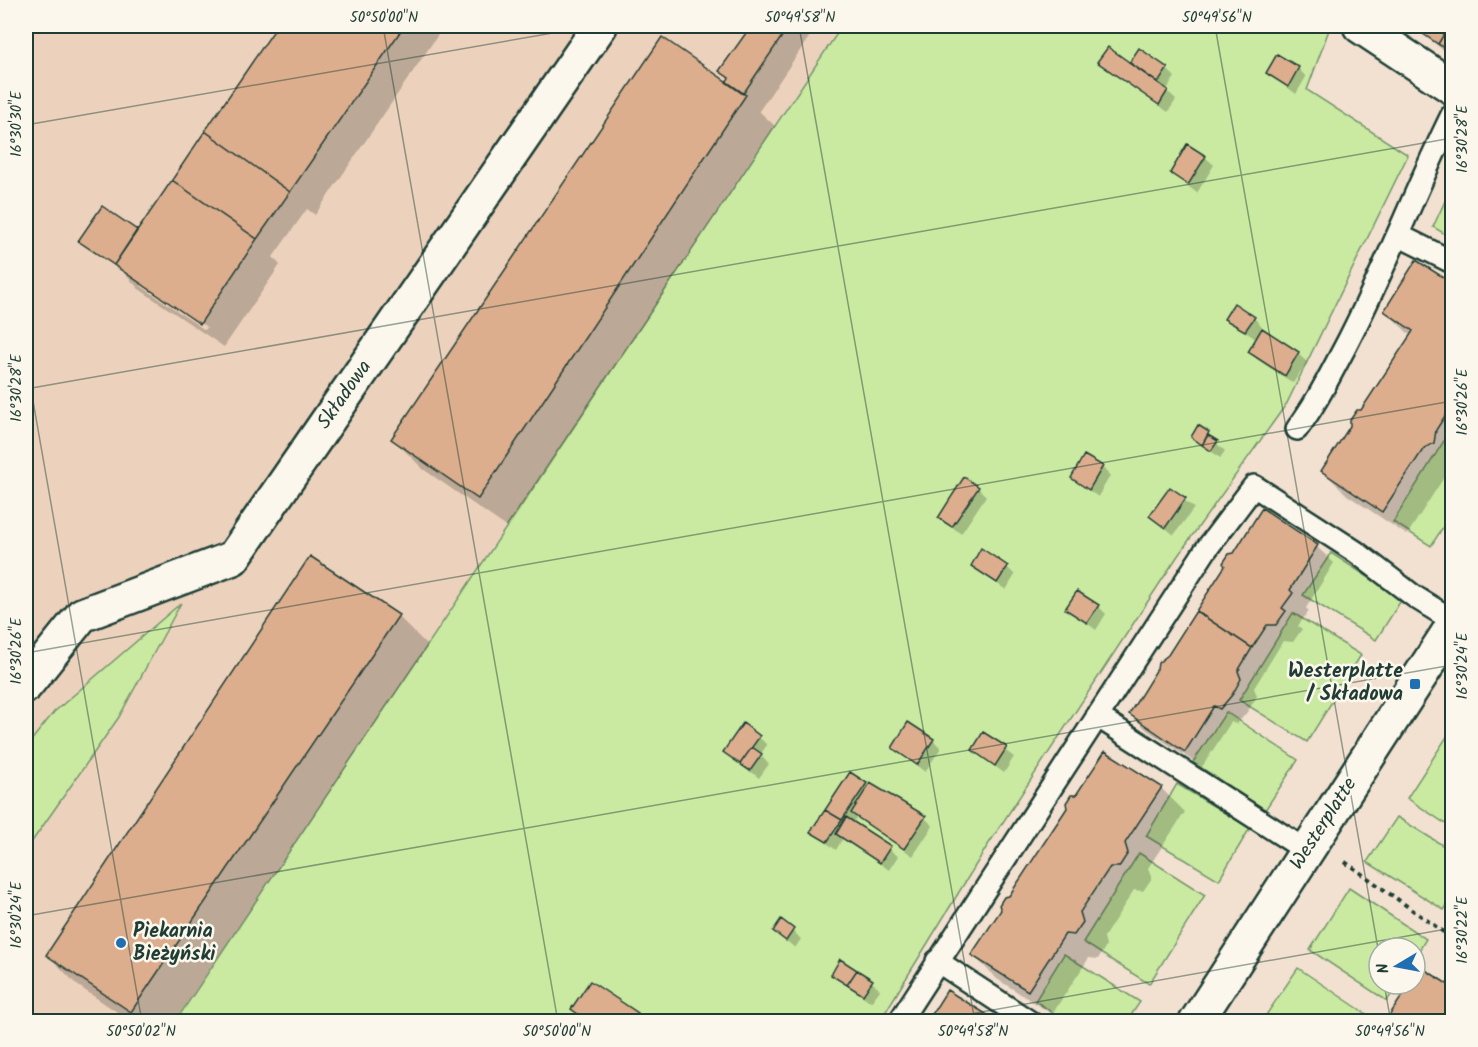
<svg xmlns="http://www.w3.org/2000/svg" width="1478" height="1047" font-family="Kalam,sans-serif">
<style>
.built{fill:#ecd2bc}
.green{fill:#caeaa2;stroke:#74946b;stroke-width:1.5}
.shadow{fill:#0003;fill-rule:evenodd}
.building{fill:#ddae8e;stroke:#1f3d34;stroke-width:1.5}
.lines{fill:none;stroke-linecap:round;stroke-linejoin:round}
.service-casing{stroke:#1f3d34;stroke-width:26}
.minor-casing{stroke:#1f3d34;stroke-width:38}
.secondary-casing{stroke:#1f3d34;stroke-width:38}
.path{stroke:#1f3d34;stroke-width:4;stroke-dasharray:4.5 4.5;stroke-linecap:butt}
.service{stroke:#fbf7ec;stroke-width:21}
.minor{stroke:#fbf7ec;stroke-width:33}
.secondary{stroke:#fbf7ec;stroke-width:33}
.ticks{fill:none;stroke:#1f3d34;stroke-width:1.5;stroke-opacity:0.45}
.poi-dot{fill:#1f6fb2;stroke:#fbf7ec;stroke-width:2}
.labels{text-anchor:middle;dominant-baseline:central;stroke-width:5;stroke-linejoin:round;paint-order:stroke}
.street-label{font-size:20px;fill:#1f3d34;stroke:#fbf7ec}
.poi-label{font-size:20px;font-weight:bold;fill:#1f3d34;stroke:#fbf7ec;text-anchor:end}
.neatline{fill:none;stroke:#1f3d34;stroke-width:2}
.ticks-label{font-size:15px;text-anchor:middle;fill:#1f3d34}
</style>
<rect width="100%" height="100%" fill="#f2e1d0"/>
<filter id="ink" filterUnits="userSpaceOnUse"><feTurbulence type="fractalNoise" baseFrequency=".0167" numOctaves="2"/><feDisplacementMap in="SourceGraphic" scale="12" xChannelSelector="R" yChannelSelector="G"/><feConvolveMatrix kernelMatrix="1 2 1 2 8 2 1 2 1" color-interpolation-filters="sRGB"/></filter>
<g filter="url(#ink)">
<path class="built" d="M26,26H841L175,1021H26Z"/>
<path class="green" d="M842,26H1327L1330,27L1307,90L1408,155L1287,403L1177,557L986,848L880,1021L175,1022Z
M1452,186V238L1433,227Z
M1452,428V513L1431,546L1393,522Z
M1331,553L1402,599L1376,640L1303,595Z
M181,603L119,717L26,850V747L54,712Z
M1293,613L1361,655L1307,742L1239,700Z
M1226,712L1298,760L1265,810L1193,762Z
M1452,729V828L1407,798Z
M1177,784L1250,828L1219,880L1146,836Z
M1397,817L1452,851V898L1444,910L1367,862Z
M1139,853L1205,895L1149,984L1083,942Z
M1349,888L1426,939L1415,957V948H1379V984H1398L1387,1001L1310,950Z
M1064,954L1140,1002L1127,1021H1066L1035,1001Z
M1298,968L1374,1019L1372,1021H1262Z"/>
<path class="shadow" d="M279,26H444L315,215L307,209L273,257L280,265L224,347L139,289L124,273L80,241L103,208L138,233ZM141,282L207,327L205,330L141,286Z
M752,26H809L814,30L759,111L775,126L508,528L423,469L393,439L726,84L729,79L721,71Z
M1418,26H1452V57L1425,36L1416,28Z
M1099,62L1167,69L1175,77L1166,91L1176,100L1168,112Z
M1298,68L1306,77L1296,94L1268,72Z
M1205,157L1214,165L1197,193L1171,173Z
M1417,262L1452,285V469L1448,471L1407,535L1347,495L1323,471L1411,336L1385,311Z
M1226,318H1254L1262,326L1260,329L1298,354L1307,362L1293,383L1258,360L1249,352L1257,340Z
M1199,427L1225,451L1220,458L1193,437Z
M1102,467L1110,476L1098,497L1072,478Z
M978,488L986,496L961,534L940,517Z
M1171,489L1194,508L1174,535L1151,516Z
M1263,510L1317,547L1334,563L1306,608L1309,611L1298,626L1302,629L1293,642L1283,641L1254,688L1257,696L1248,711L1237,724L1231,722L1202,767L1147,730L1130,714Z
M972,566L1007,567L1015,575L1006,590Z
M1098,606L1106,614L1096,630L1067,608Z
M398,616L428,646L174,1022H132L77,985L48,955Z
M983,734L1014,757L1004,773L973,750Z
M759,737L767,745L760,755L769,764L759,778L725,751Z
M933,740L941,748L925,772L894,748Z
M866,784L925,818L933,826L913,856L857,817L853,823L898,856L889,870L843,838L836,850L812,832Z
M1161,788L1185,812L1148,868L1152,878L1143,891L1134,890L1104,937L1106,946L1098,959L1089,958L1052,1014L997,979L973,955Z
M781,921L801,939L795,948L784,939Z
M832,974L872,982L880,990L871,1002Z
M590,983L637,1014L644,1022H588L581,1017L572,1008Z"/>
<path class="building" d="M277,26H404L290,192L205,131Z
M751,26H789L743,94L726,82L729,78L719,71Z
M1416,26H1449L1438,44L1414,28Z
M1449,26H1452V53L1438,44Z
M662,37L746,95L478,499L391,439Z
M1108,47L1168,90L1159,105L1097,62Z
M1139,48L1168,68L1158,83L1129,63Z
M1277,54L1299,67L1288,87L1266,73Z
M205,131L290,192L257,239L172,180Z
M1187,144L1206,156L1188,185L1170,173Z
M172,180L257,239L200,324L114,265Z
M102,206L137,230L114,265L78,241Z
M1416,260L1452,283V405L1436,430L1434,443L1424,448L1382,512L1321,471L1350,426V420L1357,410H1361L1413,331L1384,311Z
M1234,303L1255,317L1245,331L1224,319Z
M1262,328L1299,352L1285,376L1248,352Z
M1198,425L1209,432L1202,445L1191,437Z
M1208,435L1218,441L1211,451L1202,445Z
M1084,455L1103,466L1089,490L1071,478Z
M964,477L979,487L952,527L938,518Z
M1170,487L1186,498L1165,528L1149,516Z
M1262,508L1318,545L1290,590L1293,593L1282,608L1286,611L1276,625H1267L1252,648L1196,611L1225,566L1223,563L1229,554L1234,553Z
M981,548L1008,566L997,583L971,566Z
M310,556L399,615L131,1012L46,955Z
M1077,591L1099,605L1087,623L1065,609Z
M1196,611L1252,648L1238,671L1241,679L1232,695L1220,709L1214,706L1185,752L1129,714L1157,669L1158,663L1168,655Z
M908,722L934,739L917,765L892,748Z
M743,723L760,736L740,764L723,752Z
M983,732L1007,747L995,766L972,750Z
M752,747L762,754L750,771L740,764Z
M1105,751L1162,787L1125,843L1128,853L1119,867H1110L1080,912L1083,922L1074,935L1065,934L1028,991L971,955L1001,910L999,905L1004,897L1009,896L1067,808L1066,803L1071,795H1076Z
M850,772L867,783L842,820L825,810Z
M870,783L926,816L904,849L851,813Z
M825,810L842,820L827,842L810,832Z
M846,817L891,846L880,863L836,834Z
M781,919L794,929L786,941L773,931Z
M840,959L857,970L847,985L831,975Z
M1421,967L1452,987V1022H1385L1410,984H1415V976Z
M857,970L873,980L863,995L847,985Z
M590,981L638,1013L632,1022H589L571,1009Z
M947,990L999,1022H927Z"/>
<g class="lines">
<defs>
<path id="service" d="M1398,235L1452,262
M1297,429C1316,404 1329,377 1344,349C1384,273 1414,192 1452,115
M1097,716L1307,851
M937,961L1030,1022
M899,1022L1205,551L1254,486L1356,552L1415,597L1452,620"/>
<path id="minor" d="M1360,26L1452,87
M26,685L82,615L233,558L600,26"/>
<path id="secondary" d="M1196,1022L1452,627"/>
</defs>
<use href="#service" class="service-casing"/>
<use href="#minor" class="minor-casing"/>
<use href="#secondary" class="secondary-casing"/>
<path class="path" d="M1345,862L1452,938"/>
<use href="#service" class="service"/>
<use href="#minor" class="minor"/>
<use href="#secondary" class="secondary"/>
</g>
</g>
<path class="ticks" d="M383,26L558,1022M799,26L975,1022M1215,26L1379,954M26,125L593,26M26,361L142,1022M26,389L1452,138M26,653L1452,401M26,916L1452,665M1384,984L1391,1022M925,1022L1452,928"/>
<g class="poi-dot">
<rect x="1409" y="678" width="12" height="12" rx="3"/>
<circle cx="121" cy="943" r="6"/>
</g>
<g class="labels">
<g class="street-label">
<text transform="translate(345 395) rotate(-55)">Składowa</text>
<text transform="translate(1324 824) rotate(-57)">Westerplatte</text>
</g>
<g class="poi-label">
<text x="1403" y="672">Westerplatte<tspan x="1403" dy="23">/ Składowa</tspan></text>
<text x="133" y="932" text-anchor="start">Piekarnia<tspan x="133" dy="23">Bieżyński</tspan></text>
</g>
</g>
<rect width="1478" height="1047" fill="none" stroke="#fbf7ec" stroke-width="66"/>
<g transform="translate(1397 966) rotate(260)"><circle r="28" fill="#fbf7ec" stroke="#a3ada2" stroke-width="1.5"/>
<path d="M0-4.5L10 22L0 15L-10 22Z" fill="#1f6fb2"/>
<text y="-9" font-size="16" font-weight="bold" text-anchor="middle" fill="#1f3d34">N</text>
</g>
<rect x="33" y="33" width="1412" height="981" class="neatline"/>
<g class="ticks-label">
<text x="384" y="22">50°50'00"N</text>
<text x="800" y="22">50°49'58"N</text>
<text x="1217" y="22">50°49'56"N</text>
<text transform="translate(16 124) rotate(-90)" y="5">16°30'30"E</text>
<text transform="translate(1462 139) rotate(-90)" y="5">16°30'28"E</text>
<text transform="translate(16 388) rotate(-90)" y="5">16°30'28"E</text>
<text transform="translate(1462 402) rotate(-90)" y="5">16°30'26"E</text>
<text transform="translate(16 651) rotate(-90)" y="5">16°30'26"E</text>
<text transform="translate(1462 666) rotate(-90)" y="5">16°30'24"E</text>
<text transform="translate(16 915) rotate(-90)" y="5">16°30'24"E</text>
<text transform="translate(1462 930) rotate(-90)" y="5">16°30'22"E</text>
<text x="141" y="1036">50°50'02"N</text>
<text x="557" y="1036">50°50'00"N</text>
<text x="973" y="1036">50°49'58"N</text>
<text x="1390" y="1036">50°49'56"N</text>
</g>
</svg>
